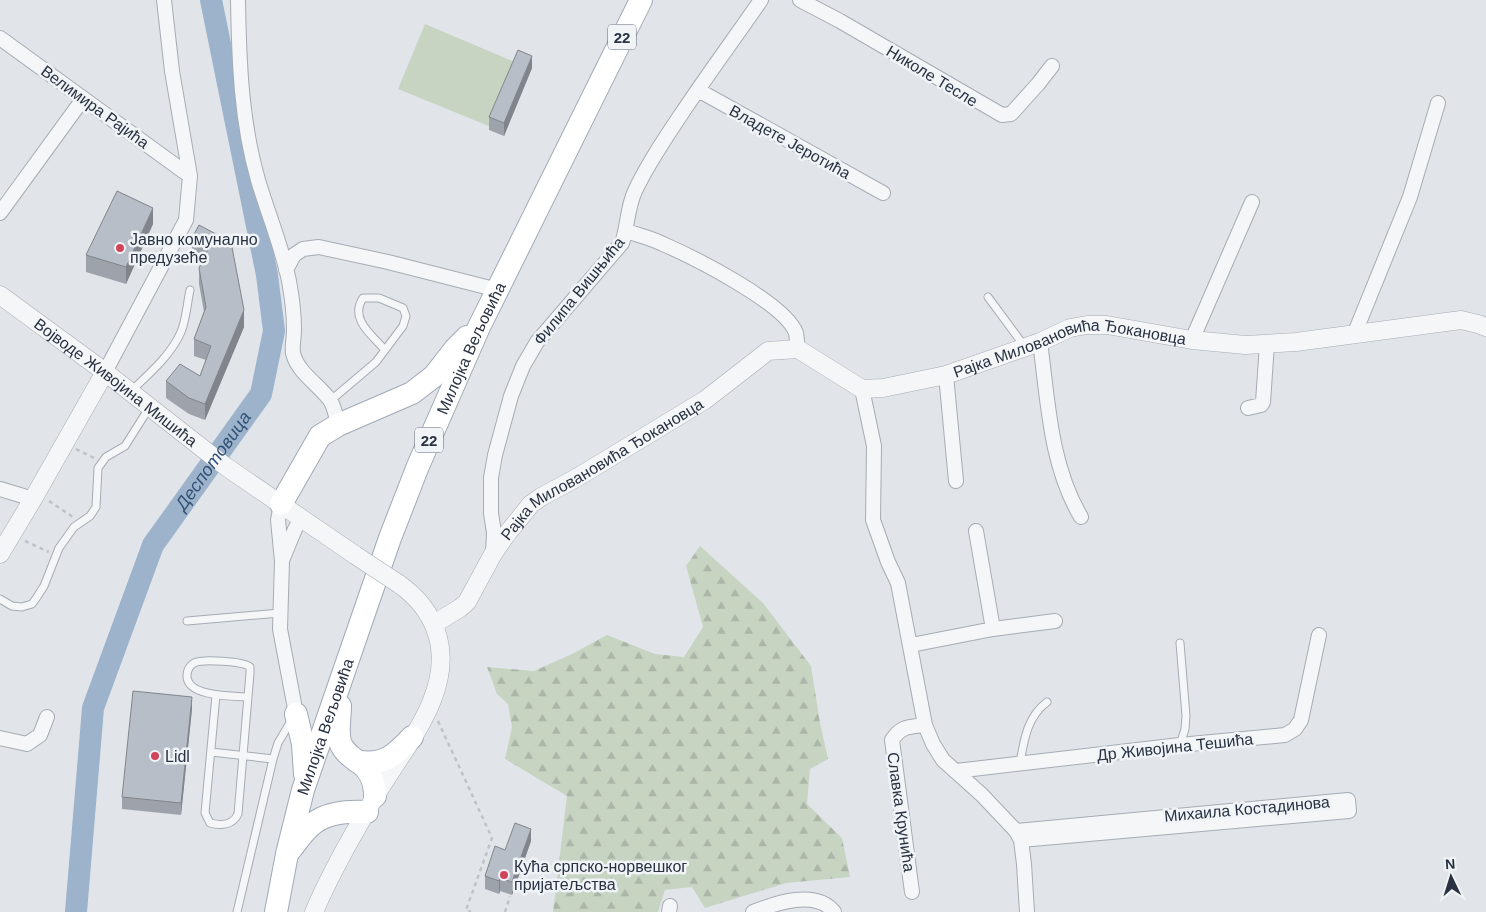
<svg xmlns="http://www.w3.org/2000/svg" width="1486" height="912" font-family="Helvetica,sans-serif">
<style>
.grass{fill:#c7d4c2}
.forest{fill:url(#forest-firs)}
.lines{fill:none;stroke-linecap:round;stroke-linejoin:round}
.river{stroke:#9cb3cb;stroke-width:22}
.service-casing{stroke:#a6acb4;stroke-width:9}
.minor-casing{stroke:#a6acb4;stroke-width:16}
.tertiary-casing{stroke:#a6acb4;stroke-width:19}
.primary-casing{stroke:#a0a9b6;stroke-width:24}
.path{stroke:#bfc3c9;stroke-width:2.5;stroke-dasharray:4 4;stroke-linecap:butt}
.service{stroke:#f4f6f8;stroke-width:7}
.minor{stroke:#f4f6f8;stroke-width:14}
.tertiary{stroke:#f4f6f8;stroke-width:18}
.primary{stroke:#fff;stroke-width:22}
.tertiary-bridge-casing{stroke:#a6acb4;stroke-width:19;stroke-linecap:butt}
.tertiary-bridge{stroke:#f4f6f8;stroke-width:18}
.wall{fill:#9ea3ab}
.shaded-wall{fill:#81858b}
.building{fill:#b8bec7;stroke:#81858b}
.poi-dot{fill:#d1455a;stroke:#f1f4f7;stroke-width:2}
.labels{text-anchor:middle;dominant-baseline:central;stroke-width:5;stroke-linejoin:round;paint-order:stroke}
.shield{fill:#f1f4f7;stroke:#656c78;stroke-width:1}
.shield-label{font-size:15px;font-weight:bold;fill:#293242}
.street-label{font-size:16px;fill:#293242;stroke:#f1f4f7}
.poi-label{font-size:16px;fill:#293242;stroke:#f1f4f7;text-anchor:start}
.water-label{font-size:18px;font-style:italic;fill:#325177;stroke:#f1f4f7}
</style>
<defs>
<pattern id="forest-firs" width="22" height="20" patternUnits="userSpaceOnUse" patternTransform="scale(1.25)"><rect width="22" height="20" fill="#c7d4c2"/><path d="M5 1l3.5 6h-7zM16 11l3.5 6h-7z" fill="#abb6a8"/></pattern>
</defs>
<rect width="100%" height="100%" fill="#e1e5ea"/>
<path class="grass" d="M425,24L517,63L491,127L398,89Z"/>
<path class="forest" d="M700,546L763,603L811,666L820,723L828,759L810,769L807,804L842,838L850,877L786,883L705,908L692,887L665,890L658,912H553L567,796L505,759L512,727L508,704L497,694L487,667L534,671L572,654L607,635L655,654L684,657L703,627L686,566Z"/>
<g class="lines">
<path class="river" id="s1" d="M76,912L93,708L153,545L261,394L274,331L267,275L211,0"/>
<defs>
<path id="service" d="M988,297L1025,347
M131,391C149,374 171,355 181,332C186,320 187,304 190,290
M330,401L376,362L403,326L406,316L403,308L379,298H363C349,319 372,335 385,350
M0,599L12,606L22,607L32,604L37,597L44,586L59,548L74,527L90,516L96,507L98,468L106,457L125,446L149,408
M187,621L280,613
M216,695L205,813L210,823C221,826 233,825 238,814L250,673V667C243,661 202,659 194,663C189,666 187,671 187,676C187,697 233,696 248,697
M1180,745L1185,729L1186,716L1180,643
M211,752L273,759
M1020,763C1024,740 1027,717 1047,702
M237,912L273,759L278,743L291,721"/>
<path id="minor" d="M238,0C239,61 241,121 258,180C268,214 282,247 289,281C292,297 294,314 294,330C294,337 292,346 293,353C297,372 319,385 330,400C335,408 336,417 338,425
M800,0L840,21L1002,115L1011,114L1038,84L1052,66
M0,38L190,176
M698,90L883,193
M0,213L83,99
M626,231C638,235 651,238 663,244C693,257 785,303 796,333C797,338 797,344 798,349
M286,270L294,255L303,249L319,247L388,262L498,290
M1354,335L1410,197L1438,103
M1192,340L1252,202
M1040,342C1048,401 1050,465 1081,517
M105,372L186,220L190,176L172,71L164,0
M946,375L956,481
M862,389L874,446L873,520L888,562L898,583L925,725L933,744L943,760L982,795L1016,831L1021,840L1024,864L1027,912
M1248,408L1261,405L1263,402L1267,344
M0,489L33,499
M281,504L278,520L282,561L280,629L296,714
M976,531L993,629
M493,554L494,533L491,513V478L495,455L511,396L523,366L537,342L622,243C628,226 627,208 635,191C647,165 664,140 680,116C706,77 734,39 761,0
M283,558L295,529L301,518
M911,645L993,629L1055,621
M0,738L27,744L40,735L47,717
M956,771L1180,745L1285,735L1295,729L1301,720L1319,635
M1016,831L1348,800L1349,811L1021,840
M912,892L892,740C901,726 909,727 925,725
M669,912L670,906
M753,912C776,903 816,889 834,912"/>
<g id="tertiary">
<path id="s2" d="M0,295L105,372L225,466L355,555"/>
<path d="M0,554L33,499L105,372"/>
<path id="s3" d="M434,624L460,608L467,602L493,554L506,535L531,504L541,497L578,477L705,400L768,351L798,349L862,389L883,388L946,375L1040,342L1070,328L1087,325H1107L1192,340L1245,345L1296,342L1461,320L1478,324L1486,327"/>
<path d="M314,912C331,872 354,833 376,795C404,747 457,690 436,631C429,611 416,596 399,584"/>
</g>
<g id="primary">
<path d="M281,504L320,436L338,425L412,393L434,376L455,349L467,337"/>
<path d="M340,706C340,717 337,731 340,742C343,751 350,756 358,762C370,769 375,783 375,796"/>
<path d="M296,714L303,744L305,774"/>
<path d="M360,762C385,765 395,755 412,737"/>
<path d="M291,849C298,840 305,829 314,823C328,812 350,811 367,812"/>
<path id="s4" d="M276,912L287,854L303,790L390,538L418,466L479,327L641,0"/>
</g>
</defs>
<use href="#service" class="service-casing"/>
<use href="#minor" class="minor-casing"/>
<use href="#tertiary" class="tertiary-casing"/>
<use href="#primary" class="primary-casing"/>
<path class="path" d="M76,449L94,458
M49,501L73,517
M25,541L49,552
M438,721L492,838L466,910L471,912
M505,912L510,896"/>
<use href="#service" class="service"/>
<use href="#minor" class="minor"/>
<use href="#tertiary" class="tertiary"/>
<use href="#primary" class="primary"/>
<defs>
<path id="tertiary-bridge" d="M355,555L399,584"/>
</defs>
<use href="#tertiary-bridge" class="tertiary-bridge-casing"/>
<use href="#tertiary-bridge" class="tertiary-bridge"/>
</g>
<path class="wall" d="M532,68L504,136L489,130V117Z
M153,224L126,284L86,272V255Z
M199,225L244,327L205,420L189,414L166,398V381L200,376L206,360L194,356V339L204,312L199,284V268L203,260L192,254V238Z
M192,709L181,815L122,809V797Z
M531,841L512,895L500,891L499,894L485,889V876Z"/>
<path class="shaded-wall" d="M532,56V68L504,136V123Z
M153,208V224L126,284V267Z
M244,310V327L205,420V404Z
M192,697V709L181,815V803Z
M531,829V841L512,895V882Z
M500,878V891L499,894V881Z"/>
<path class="building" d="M518,50L532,56L504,123L489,117Z
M117,191L153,208L126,267L86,255Z
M199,225L231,242L244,310L205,404L189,398L166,381L180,364L200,376L211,346L194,339L206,307L199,268L209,247L192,238Z
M133,691L192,697L181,803L122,797Z
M515,823L531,829L512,882L500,878L499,881L485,876L495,846L505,850Z"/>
<g class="poi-dot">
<circle cx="120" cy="248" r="5"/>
<circle cx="155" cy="756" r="5"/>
<circle cx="504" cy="875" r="5"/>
</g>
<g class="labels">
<g class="shield">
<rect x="608" y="24.5" width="28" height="25" rx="4"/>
<rect x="415" y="427.5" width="28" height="25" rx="4"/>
</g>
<g class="shield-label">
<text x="622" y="37">22</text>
<text x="429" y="440">22</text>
</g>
<g class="street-label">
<text transform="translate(932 76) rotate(31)">Николе Тесле</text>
<text transform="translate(95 107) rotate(36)">Велимира Рајића</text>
<text transform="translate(790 142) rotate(29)">Владете Јеротића</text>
<text transform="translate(579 291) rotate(-51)">Филипа Вишњића</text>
<text stroke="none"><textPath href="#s4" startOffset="598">Милојка Вељовића</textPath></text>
<text stroke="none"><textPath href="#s3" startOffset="760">Рајка Миловановића Ђокановца</textPath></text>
<text stroke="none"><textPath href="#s2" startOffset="145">Војводе Живојина Мишића</textPath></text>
<text stroke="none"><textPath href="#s3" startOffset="235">Рајка Миловановића Ђокановца</textPath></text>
<text stroke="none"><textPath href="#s4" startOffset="192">Милојка Вељовића</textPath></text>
<text transform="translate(1175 747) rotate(-6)">Др Живојина Тешића</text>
<text transform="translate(1247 809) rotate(-5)">Михаила Костадинова</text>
<text transform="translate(901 812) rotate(82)">Славка Крунића</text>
</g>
<g class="poi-label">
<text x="130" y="239">Јавно комунално<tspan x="130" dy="18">предузеће</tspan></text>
<text x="165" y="756">Lidl</text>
<text x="514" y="866">Кућа српско-норвешког<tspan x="514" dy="18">пријатељства</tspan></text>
</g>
<g class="water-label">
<text stroke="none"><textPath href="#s1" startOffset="482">Деспотовица</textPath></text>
</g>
</g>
<g transform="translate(1451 877) rotate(356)" stroke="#f1f4f7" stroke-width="4" paint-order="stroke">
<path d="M0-4L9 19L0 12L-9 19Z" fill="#293242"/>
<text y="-8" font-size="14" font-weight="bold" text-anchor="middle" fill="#293242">N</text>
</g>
</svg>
